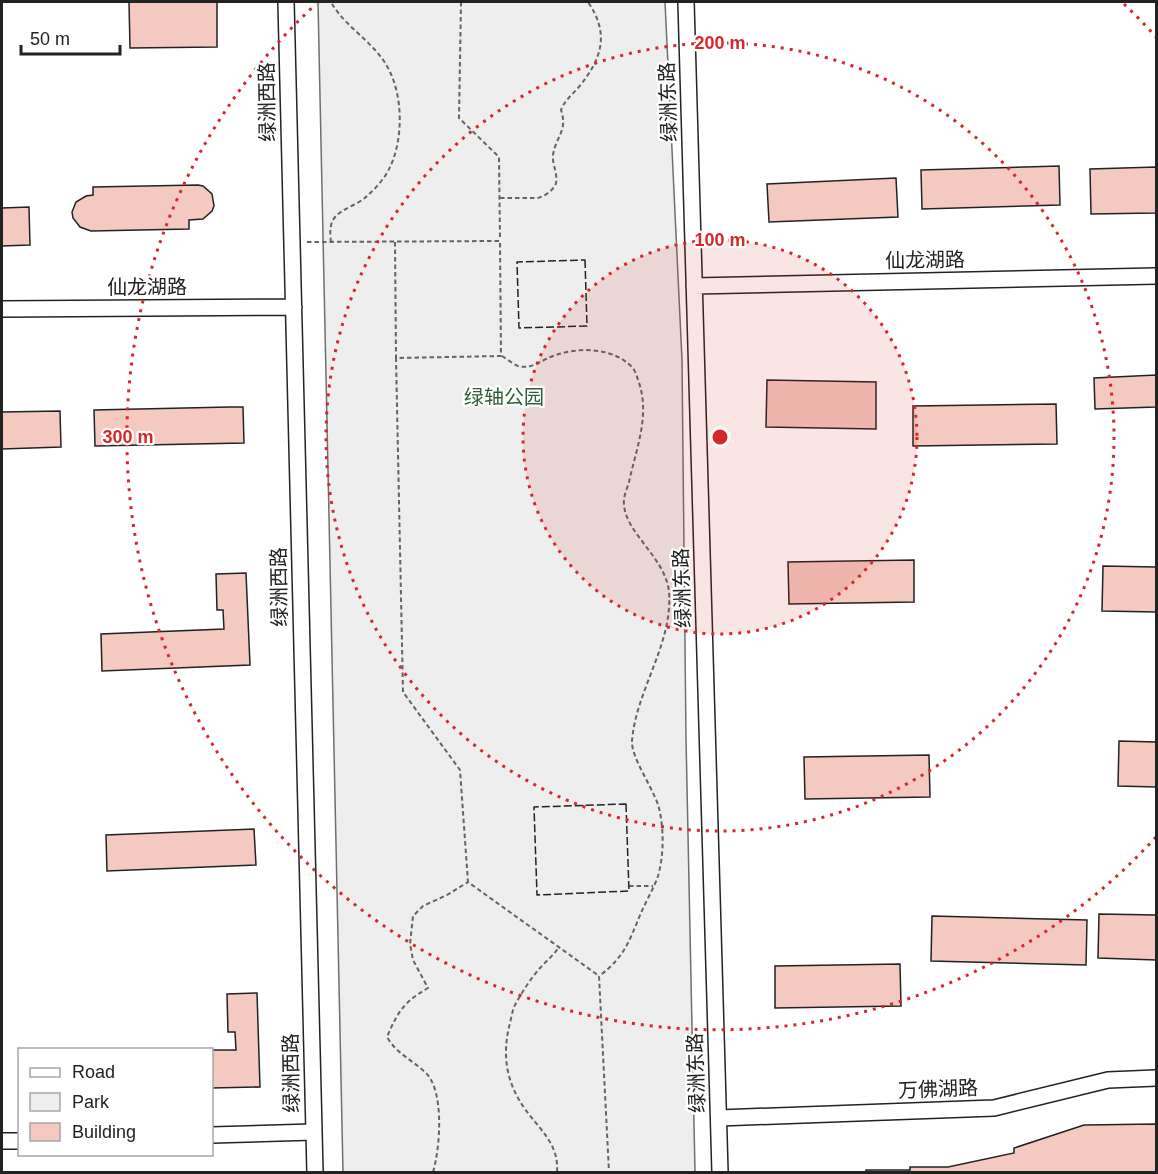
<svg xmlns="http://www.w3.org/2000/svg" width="1158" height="1174" font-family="Arial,'Noto Sans SC',sans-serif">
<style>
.green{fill:#eee;stroke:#6f6f6f;stroke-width:1.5}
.building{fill:#f3c9c0;stroke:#222;stroke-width:1.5}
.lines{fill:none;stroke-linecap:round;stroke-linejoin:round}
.minor-casing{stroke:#222;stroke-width:18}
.path{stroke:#646464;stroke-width:2;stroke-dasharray:4.5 3;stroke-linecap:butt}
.minor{stroke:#fff;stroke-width:15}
.fence{stroke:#222;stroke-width:1.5;stroke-dasharray:8 3;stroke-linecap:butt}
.ring{fill:none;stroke:#d62828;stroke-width:3;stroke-dasharray:3 6}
.labels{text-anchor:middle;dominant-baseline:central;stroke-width:4.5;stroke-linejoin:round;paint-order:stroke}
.street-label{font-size:20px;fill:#222;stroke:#fff}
.park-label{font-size:20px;fill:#2f5e38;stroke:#fff}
.centre{fill:#d62828;stroke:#fff;stroke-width:3}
.ring-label{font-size:18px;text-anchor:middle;font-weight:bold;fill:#d62828;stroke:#fff;stroke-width:4.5;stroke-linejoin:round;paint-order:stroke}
</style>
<rect width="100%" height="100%" fill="#fff"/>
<path class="green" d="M318,2H665L682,360L686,738L695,1172H343Z"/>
<path class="building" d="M129,2H217V47L130,48Z
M1059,166L1060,205L922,209L921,170Z
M1156,167V213L1091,214L1090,169Z
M896,178L898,217L769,222L767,184Z
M198,185L203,186L212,194L214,206L212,211L203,219L189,220V229L91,231L80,227L73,218L72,212L76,202L86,196L93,195V187Z
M29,207L30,245L2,246V208Z
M1156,375V407L1095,409L1094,378Z
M767,380L876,382V429L766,427Z
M1056,404L1057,444L913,446V406Z
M230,407H243L244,443L95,446L94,410Z
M60,411L61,447L2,449V412Z
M914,560V602L789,604L788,562Z
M1103,566L1156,567V612L1102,611Z
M246,573L250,665L102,671L101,634L224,629L223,610H217L216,574Z
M1119,741L1156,742V787L1118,786Z
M929,755L930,797L805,799L804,757Z
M254,829L256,865L107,871L106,835Z
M1099,914L1156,915V960L1098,958Z
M932,916L1087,920L1086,965L931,961Z
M900,964L901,1006L775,1008V966Z
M257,993L260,1087L212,1088V1050H236L235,1032H228L227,994Z
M1156,1124V1172H866V1170H910V1167H948L1014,1153V1148L1084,1125Z"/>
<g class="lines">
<defs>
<path id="minor" d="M286,2L315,1172
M686,2L720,1172
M694,286L1156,276
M2,309L294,307
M719,1118L994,1108L1108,1080L1156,1078
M212,1135L313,1132
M2,1141H20"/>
</defs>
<use href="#minor" class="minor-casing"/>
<path class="path" d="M461,2L459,118L499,157L500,240
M500,198H538C545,196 554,190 556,183C558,174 552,164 553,155C556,136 568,131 561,110C565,100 571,96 578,88C602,59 610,34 588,2
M307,242L500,241L501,356L396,358L403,692L460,770L468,882L599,976L609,1172
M331,242C330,234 329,223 336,216C342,209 359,204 367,196C375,189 386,177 390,167C403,140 403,99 390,72C377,43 346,29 331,2
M395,242L396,358
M502,356C507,359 513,364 518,366C533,370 542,359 556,355C580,347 613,347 633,368C635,371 637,376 638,380C651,414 636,449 629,482C627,489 623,497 624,504C625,533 666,558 669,592C673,644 636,690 632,741C631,758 654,789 659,808C664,829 664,855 658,876C654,888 646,901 641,913C629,941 625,957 599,976
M629,886H653
M433,1172C440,1149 445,1090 425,1072C412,1060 396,1053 387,1037C398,1011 404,1002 428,988L413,960L410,944L413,916L423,906L447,895L468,882
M557,1172C559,1144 540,1130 525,1109C507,1084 502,1057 509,1027C511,1020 512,1011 515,1005C522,992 531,978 541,967C547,960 554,955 559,947"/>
<use href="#minor" class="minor"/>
<path class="fence" d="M585,260L587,326L519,328L517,262Z
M626,804L629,891L537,895L534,807Z"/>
</g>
<circle cx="720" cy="437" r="197" fill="#d62828" fill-opacity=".12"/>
<g class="ring">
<circle cx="720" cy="437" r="197"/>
<circle cx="720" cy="437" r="394"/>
<path d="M1156 837A592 592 0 1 1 316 4M1124 4A592 592 0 0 1 1156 37"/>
</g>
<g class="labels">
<g class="street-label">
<text transform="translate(267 102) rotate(-91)">绿洲西路</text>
<text transform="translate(668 102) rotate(-92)">绿洲东路</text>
<text transform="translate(925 260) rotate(-1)">仙龙湖路</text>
<text x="147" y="287">仙龙湖路</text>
<text transform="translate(279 587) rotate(-91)">绿洲西路</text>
<text transform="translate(682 588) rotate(-92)">绿洲东路</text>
<text transform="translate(291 1073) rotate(-91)">绿洲西路</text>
<text transform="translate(696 1073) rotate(-92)">绿洲东路</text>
<text transform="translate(938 1089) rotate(-2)">万佛湖路</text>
</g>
<g class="park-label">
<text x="504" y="397">绿轴公园</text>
</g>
</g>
<circle cx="720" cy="437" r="9" class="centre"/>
<g class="ring-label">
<text x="720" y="49">200 m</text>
<text x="720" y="246">100 m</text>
<text x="128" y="443">300 m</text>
</g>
<rect width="1158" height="1174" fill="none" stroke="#222222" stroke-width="6"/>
<rect x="18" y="1048" width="195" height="108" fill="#ffffff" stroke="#a7a7a7" stroke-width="1.5"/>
<rect x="30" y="1068" width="30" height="9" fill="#ffffff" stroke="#a7a7a7" stroke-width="1.5"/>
<text x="72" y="1078" font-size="18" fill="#222222">Road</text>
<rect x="30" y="1093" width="30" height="18" fill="#eeeeee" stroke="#a7a7a7" stroke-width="1.5"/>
<text x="72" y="1108" font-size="18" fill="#222222">Park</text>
<rect x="30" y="1123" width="30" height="18" fill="#f3c9c0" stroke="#a7a7a7" stroke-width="1.5"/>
<text x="72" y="1138" font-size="18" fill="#222222">Building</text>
<path d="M21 45v9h99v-9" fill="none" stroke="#222222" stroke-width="3"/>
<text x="30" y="45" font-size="18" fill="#222222" stroke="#ffffff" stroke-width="4.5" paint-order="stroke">50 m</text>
</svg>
